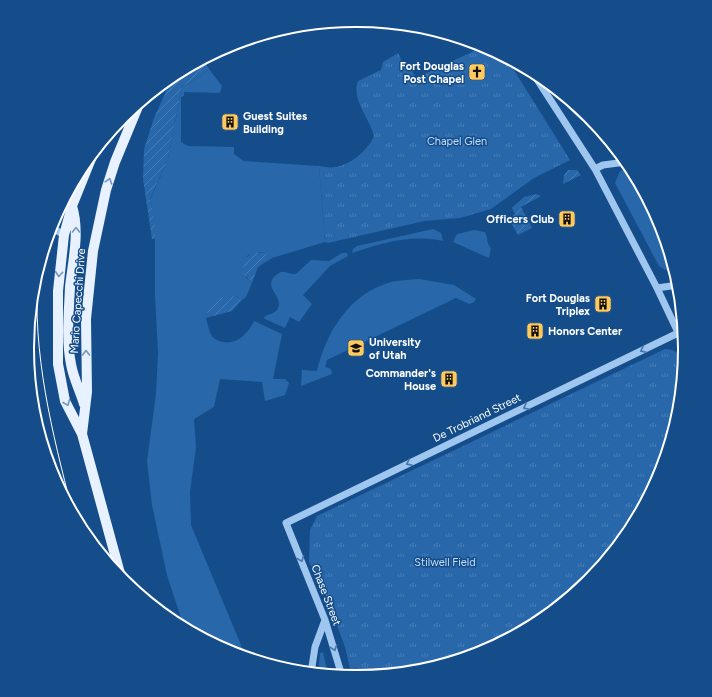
<svg xmlns="http://www.w3.org/2000/svg" width="712" height="697" font-family="Figtree,sans-serif">
<style>
.grass{fill:#2767aa}
.park{fill:url(#park-tufts)}
.garden{fill:url(#garden-furrows)}
.lines{fill:none;stroke-linecap:round;stroke-linejoin:round}
.minor{stroke:#9ec6ef;stroke-width:7}
.major{stroke:#e7f1ff;stroke-width:10}
.tram{stroke:#fff;stroke-width:1}
.oneway{stroke:#7397bf}
.oneway2{stroke:#4577ae}
.labels{text-anchor:middle;dominant-baseline:central;stroke-width:3;stroke-linejoin:round;paint-order:stroke}
.poi-label{font-size:11px;font-weight:bold;fill:#fff;stroke:#154d8b;text-anchor:end}
.park-label{font-size:11px;fill:#c4dffb;stroke:#154d8b}
.street-label{font-size:11px;fill:#fff;stroke:#154d8b}
.rim{fill:none;stroke:#fff;stroke-width:2}
</style>
<defs>
<pattern id="park-tufts" width="24" height="20" patternUnits="userSpaceOnUse"><rect width="24" height="20" fill="#2767aa"/><path d="M3 7l-1-3M5 7V3M7 7l1-3M15 17l-1-3M17 17v-4M19 17l1-3" fill="none" stroke="#477eb7"/></pattern>
<pattern id="garden-furrows" width="10" height="10" patternUnits="userSpaceOnUse"><rect width="10" height="10" fill="#2767aa"/><path d="M-1 1l2-2M0 10L10 0M9 11l2-2" fill="none" stroke="#477eb7"/></pattern>
</defs>
<rect width="100%" height="100%" fill="#154d8b"/>
<path class="grass" d="M209,69L222,86L220,93L184,92V96L181,97V142L188,146L234,147V154L244,161L319,166L325,242L272,258C265,251 256,250 247,256L246,278L252,283L246,297L242,300L234,296L206,318C208,324 209,335 215,339C232,349 247,336 254,321L282,334L273,379H285L289,383L285,395L265,401L262,382L220,379L214,407L194,419L196,447L190,492L191,525L246,657L230,652L184,627L167,575L152,505L147,461L156,394L158,353L155,296V218L150,200L168,159L182,86L192,82Z
M631,169L660,223L674,270H665L659,266L615,183L620,171Z
M433,229L441,233L443,241C410,234 383,243 352,253L353,249L357,246Z
M474,230L485,232C488,237 486,243 491,248L489,258L453,242L457,234Z
M342,253H347L348,256L330,266L303,295L312,304L299,322L290,317L285,328L265,319L264,317C268,314 274,314 277,310C285,297 265,290 273,278C275,276 278,273 281,272C286,271 291,275 296,274L311,260L329,261Z
M419,279L454,285L476,299L474,302L469,304L456,298L327,360L325,367L331,369L332,374L301,386L302,370L317,371C326,332 350,293 391,282C400,280 410,280 419,279Z
M323,652L328,674L318,673L320,653Z"/>
<path class="park" d="M469,41L482,45L507,59L570,160L534,178L491,209L460,218L424,221L328,243L325,242L319,166C324,167 330,168 335,167C351,165 368,150 374,136C370,118 351,100 358,81L381,70L383,62L398,53L405,67L411,69L416,78L474,51Z
M665,349C675,349 679,353 683,362L678,413L659,474L629,531L588,581L538,622L481,652L420,671L352,677L345,647L322,585L309,562L310,530L317,516Z"/>
<path class="garden" d="M206,58V64L209,69L192,82L182,86L168,159L150,199L155,218V239H152L143,179L144,149L154,118L173,76Z
M568,170H577L581,175L563,184L564,175Z
M537,194L541,196L521,207L532,228L518,235L509,219L515,214L512,208L524,197Z
M253,252L266,253L272,258L258,267L252,283C240,272 239,262 253,252Z
M234,296L242,300L232,311L206,318L209,307L219,297Z"/>
<g class="lines">
<path class="minor" d="M533,73L595,169L657,288L684,345
M595,169L603,165L626,162
M63,203L72,206
M51,227L64,235
M657,288L678,285
M311,673L315,647L325,620
M342,676L325,620L286,523L678,333"/>
<path class="major" d="M93,154L72,206L64,235L58,291V364L65,401L82,434L121,577
M72,206C80,232 73,260 70,287C69,312 66,339 71,364C73,377 80,391 84,404
M82,434L87,392L86,319L93,251L106,190L115,162L139,104"/>
<path class="tram" d="M38,272C32,354 52,431 72,510"/>
</g>
<defs><path id="oneway-chevron" d="M-2-3.5L2.5 0L-2 3.5" fill="none" stroke-width="1.6" stroke-linecap="round" stroke-linejoin="round"/></defs>
<g class="oneway">
<use href="#oneway-chevron" transform="translate(109 181) rotate(-72)"/>
<use href="#oneway-chevron" transform="translate(76 230) rotate(-90)"/>
<use href="#oneway-chevron" transform="translate(59 274) rotate(95)"/>
<use href="#oneway-chevron" transform="translate(86 353) rotate(-90)"/>
<use href="#oneway-chevron" transform="translate(67 403) rotate(68)"/>
</g>
<g class="oneway2">
<use href="#oneway-chevron" transform="translate(643 350) rotate(154)"/>
<use href="#oneway-chevron" transform="translate(526 407) rotate(154)"/>
<use href="#oneway-chevron" transform="translate(409 463) rotate(154)"/>
<use href="#oneway-chevron" transform="translate(301 559) rotate(68)"/>
<use href="#oneway-chevron" transform="translate(334 648) rotate(72)"/>
</g>
<defs>
<symbol id="church-square" viewBox="-11 -11 22 22"><rect x="-9" y="-9" width="18" height="18" rx="4" fill="#ffca5d" stroke="#154d8b"/><path d="M-1.2-6h2.4v3.5h3.3v2.4h-3.3V6h-2.4V-.1h-3.3v-2.4h3.3Z" fill="#111"/></symbol>
<symbol id="building-square" viewBox="-11 -11 22 22"><rect x="-9" y="-9" width="18" height="18" rx="4" fill="#ffca5d" stroke="#154d8b"/><path d="M-4-6H4V6H1V3H-1V6H-4ZM-2.5-4.3h1.7v1.8h-1.7ZM.8-4.3h1.7v1.8H.8ZM-2.5-1h1.7V.8h-1.7ZM.8-1h1.7V.8H.8Z" fill="#111"/></symbol>
<symbol id="university-square" viewBox="-11 -11 22 22"><rect x="-9" y="-9" width="18" height="18" rx="4" fill="#ffca5d" stroke="#154d8b"/><path d="M0-5L7-2L0 1L-7-2ZM-4 1L0 2.5L4 1V4Q0 6-4 4Z" fill="#111"/></symbol>
</defs>
<g fill-rule="evenodd">
<use href="#church-square" x="467" y="62" width="20" height="20"/>
<use href="#building-square" x="220" y="112" width="20" height="20"/>
<use href="#building-square" x="557" y="209" width="20" height="20"/>
<use href="#building-square" x="593" y="294" width="20" height="20"/>
<use href="#building-square" x="525" y="321" width="20" height="20"/>
<use href="#university-square" x="346" y="338" width="20" height="20"/>
<use href="#building-square" x="439" y="369" width="20" height="20"/>
</g>
<g class="labels">
<g class="poi-label">
<text x="464" y="66">Fort Douglas<tspan x="464" dy="13">Post Chapel</tspan></text>
<text x="243" y="116" text-anchor="start">Guest Suites<tspan x="243" dy="13">Building</tspan></text>
<text x="554" y="219">Officers Club</text>
<text x="590" y="298">Fort Douglas<tspan x="590" dy="13">Triplex</tspan></text>
<text x="548" y="331" text-anchor="start">Honors Center</text>
<text x="369" y="342" text-anchor="start">University<tspan x="369" dy="13">of Utah</tspan></text>
<text x="436" y="373">Commander's<tspan x="436" dy="13">House</tspan></text>
</g>
<g class="park-label">
<text x="457" y="141">Chapel Glen</text>
<text x="445" y="562">Stilwell Field</text>
</g>
<g class="street-label">
<text transform="translate(78 301) rotate(-86)">Mario Capecchi Drive</text>
<text transform="translate(477 418) rotate(-26)">De Trobriand Street</text>
<text transform="translate(326 595) rotate(69)">Chase Street</text>
</g>
</g>
<path d="M0 0H712V697H0ZM355 27H357A321 321 0 0 1 678 348V349A321 321 0 0 1 357 670H355A321 321 0 0 1 34 349V348A321 321 0 0 1 355 27Z" fill="#154d8b" fill-rule="evenodd"/>
<path class="rim" d="M355 27H357A321 321 0 0 1 678 348V349A321 321 0 0 1 357 670H355A321 321 0 0 1 34 349V348A321 321 0 0 1 355 27Z"/>
</svg>
